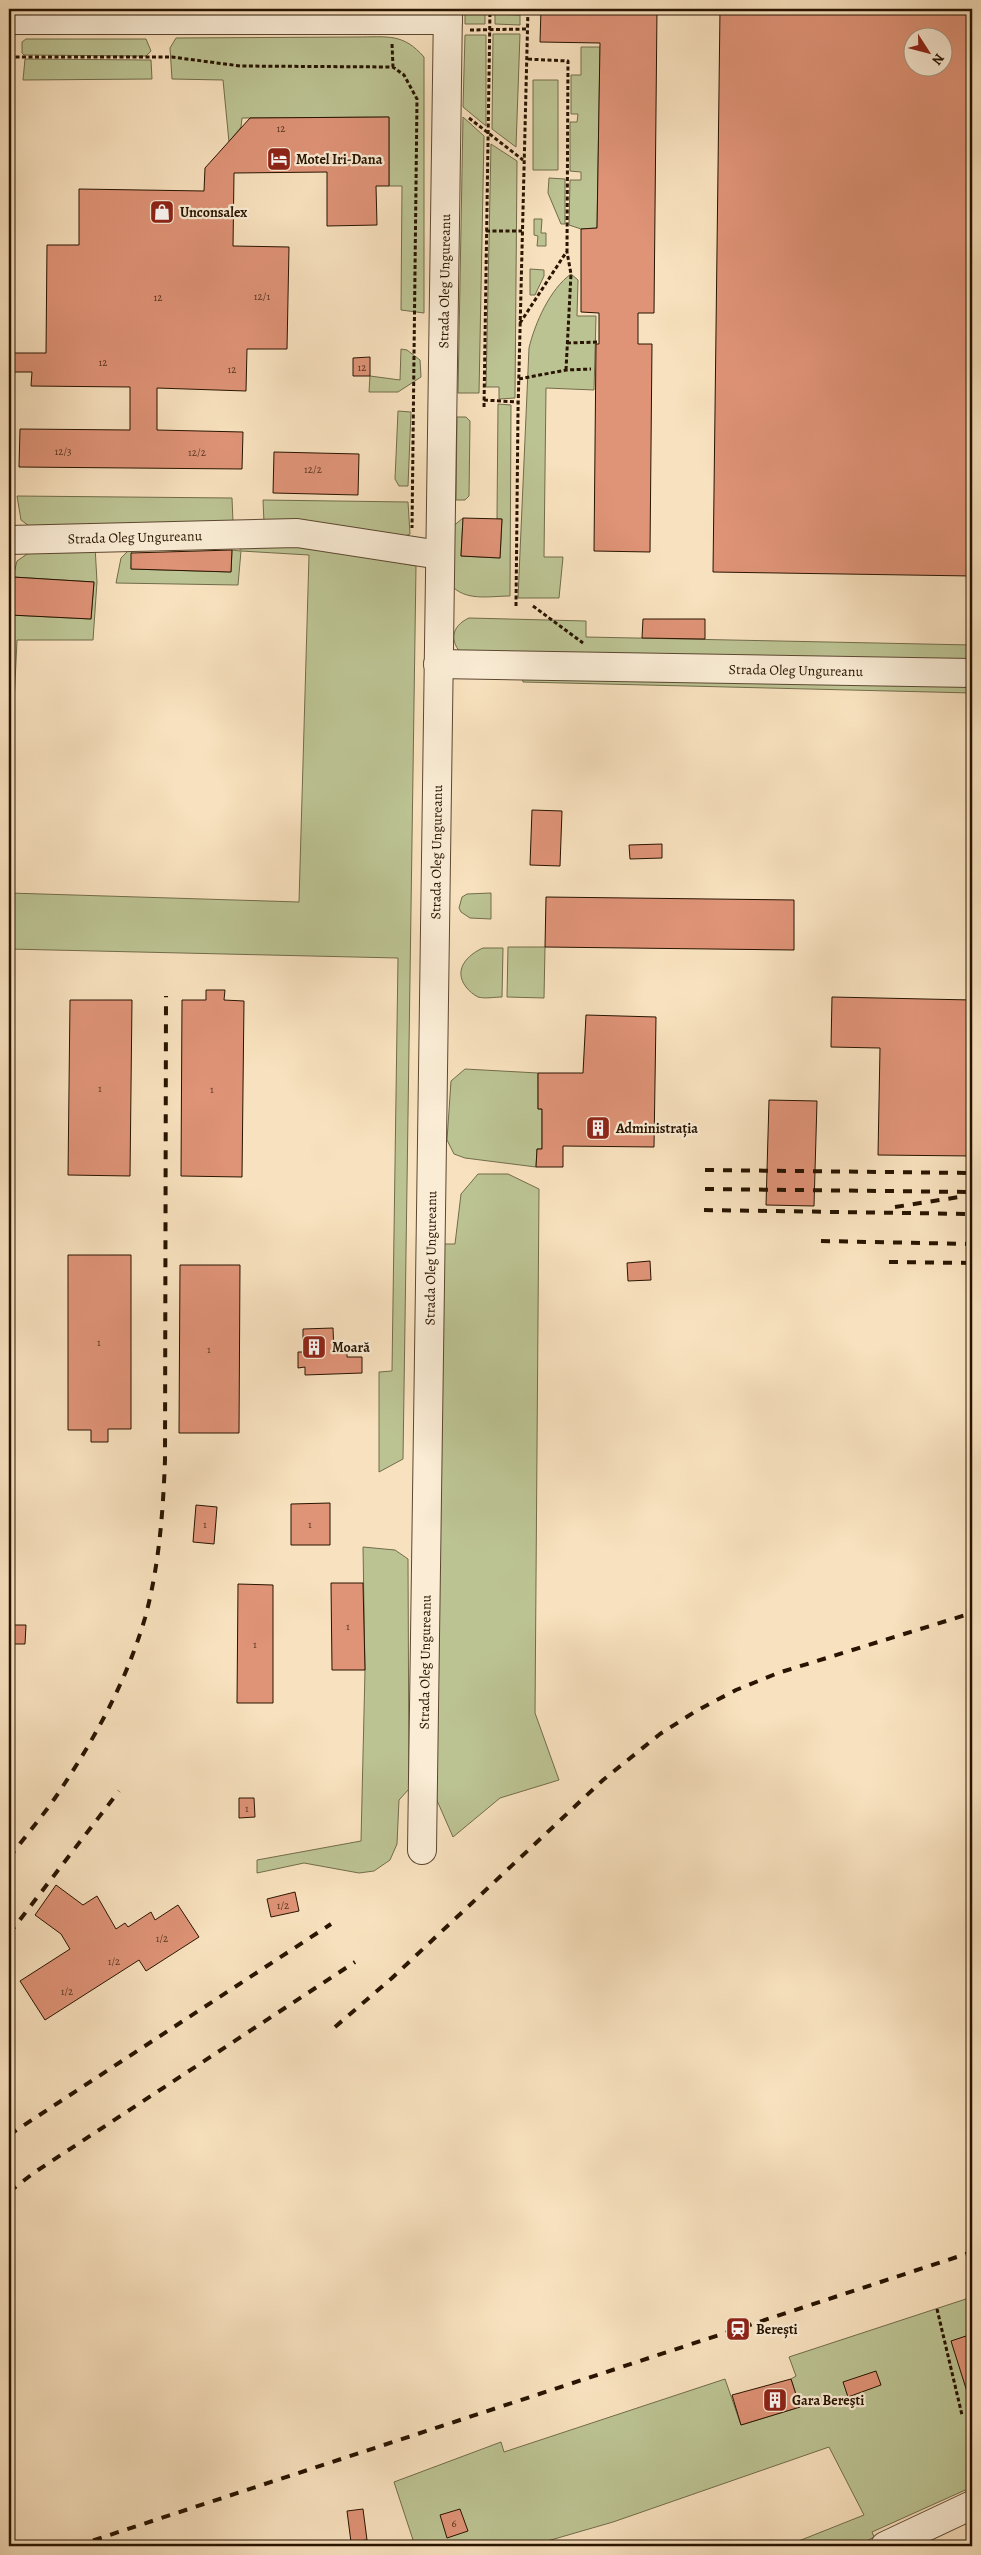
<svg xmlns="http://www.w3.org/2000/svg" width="981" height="2555" font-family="Alegreya,serif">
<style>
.green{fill:#bcc393;stroke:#726c4a;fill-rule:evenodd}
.building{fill:#df9377;stroke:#281400;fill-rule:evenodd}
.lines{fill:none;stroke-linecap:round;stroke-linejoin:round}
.minor-casing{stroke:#5c4730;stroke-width:30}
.path{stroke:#281400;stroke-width:3;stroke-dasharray:4 2.5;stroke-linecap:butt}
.minor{stroke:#faecd5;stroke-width:28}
.rail{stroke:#281400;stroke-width:4;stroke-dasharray:9 9;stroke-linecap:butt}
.labels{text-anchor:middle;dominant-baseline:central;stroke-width:4.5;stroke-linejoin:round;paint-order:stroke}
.number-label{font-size:11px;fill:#56341e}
.poi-label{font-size:14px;font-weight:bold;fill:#281400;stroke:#faecd5;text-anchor:start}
.street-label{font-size:14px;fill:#281400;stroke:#faecd5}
</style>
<rect width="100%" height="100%" fill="#f8e1be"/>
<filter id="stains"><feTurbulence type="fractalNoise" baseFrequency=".004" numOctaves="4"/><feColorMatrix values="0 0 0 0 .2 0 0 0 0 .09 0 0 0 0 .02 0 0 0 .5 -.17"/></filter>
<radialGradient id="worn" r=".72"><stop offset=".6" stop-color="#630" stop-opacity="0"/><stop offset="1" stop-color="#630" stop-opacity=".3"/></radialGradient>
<path class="green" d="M465,14H485V24H465Z
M495,14L520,15V25L495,24Z
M493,34H520L516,147L492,129Z
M465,35H486V126L463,107Z
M357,37C388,37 403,33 424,57V313L401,310L402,186H389V117L242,118L241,127L229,142L223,80L172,79L170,48L176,38Z
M26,39H146L151,51L146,56L24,55L22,53V42Z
M581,47H600L597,228L581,229L569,225L570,180H581V172L570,171V122H577L578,114H571V75H581Z
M25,59L151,60L152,79L23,80Z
M533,80H558V170H533Z
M463,117L484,136L479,393H458Z
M491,144L517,161L515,398L499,399V387H486Z
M549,178L565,179V224H561L548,193Z
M534,219H542L541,233H546V246H537L538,236L534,235Z
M530,269L544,270V276L535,295H530Z
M571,274L578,280L577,316H596L594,390L546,388L544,557H563L559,598H518L529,348C535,323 550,289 571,274Z
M401,349L407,350L420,360L421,377L398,392H369L370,376L400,380Z
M498,404L511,405L510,596C489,596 465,602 450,584L452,527L463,518L461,556L500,558L502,519H497Z
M398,411L411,412L408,486H399L395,479Z
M457,417H466L470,421L469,496L465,500H456Z
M17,496L232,498L233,522L29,526L21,520Z
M263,500L408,502L410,534L405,536L264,523Z
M241,543H298L416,566L403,1459L379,1472V1372L392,1371L398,958L9,949V893L299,902L309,555L241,551L238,585L116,583L121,558L132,547L131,569L231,572L232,550L240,551Z
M95,546L97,582L93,640H17L9,811V578L13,577L17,561L36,548ZM13,577L94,582L91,619L11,615Z
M469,618L586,621V637L972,645V662L463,655C449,642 451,626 469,618Z
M521,670L972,680V693L523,682Z
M491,893V919L470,918L461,912L459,908L462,897L467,894Z
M508,947H545L544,998L507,997Z
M483,948H503L502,997C495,997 485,999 478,997C474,995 469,991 466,987C453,970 467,955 483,948Z
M465,1069L538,1073V1109H542V1149H537L536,1167L465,1158L454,1154L447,1140L451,1081Z
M478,1174H508L539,1189L535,1713L559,1780L500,1798L453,1837L432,1789L444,1244H455L461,1194Z
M363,1547L395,1550L408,1559L409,1789L399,1800L397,1844L390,1860L374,1871L359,1873L304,1863L257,1873V1860L361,1841L365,1670Z
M972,2297V2487L872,2532L874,2537L857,2546H786L864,2515L829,2447L613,2522L530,2546H415L394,2482L501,2442L504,2452L725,2379L741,2425L800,2407L791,2379L796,2376L789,2357Z"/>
<path class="building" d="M541,9H657L654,313H638V344H652L650,552L594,551L596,344H599V313L581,312V229L597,228L600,43L540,42Z
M720,9H972V576L713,572ZM914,38H944V68H914Z
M389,117V186H376L377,225L327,226V172L234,173L233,246L289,247L287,349H247L246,391L157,388V430L243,432L242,469L19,467L20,429L130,430V387L31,386L32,372H12V353H46L47,245H79V189L204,191L205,168L250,118Z
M370,357V376H353V358Z
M274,452L359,454L358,495L273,493Z
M463,518L502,519L500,558L461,556Z
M232,550L231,572L131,569V553Z
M13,577L94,582L91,619L10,615Z
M643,619H705V639L642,638Z
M532,810L562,811L560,866L530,865Z
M662,844V858L630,859L629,845Z
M546,897L794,900V950L545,947Z
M206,990H225L224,1000L244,1001L242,1177L181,1176L182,1000H206Z
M832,997L972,1000V1156L878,1155L880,1048L831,1047Z
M70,1000H132L130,1176L68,1175Z
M586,1015L656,1017L654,1147L563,1146V1167H536L537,1149H542V1109H538V1073H583Z
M769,1100L817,1101L814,1206L766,1205Z
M68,1255H131V1429H108V1442H91V1430H68Z
M650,1261L651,1280L628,1281L627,1263Z
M180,1265H240L239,1433H179Z
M333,1328L334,1353L347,1352V1357H362V1373L305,1375V1367L298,1368V1352H303V1329Z
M330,1503V1545H291V1504Z
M196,1505L217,1507L214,1544L193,1542Z
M331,1583H363L365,1670H332Z
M238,1584L273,1585V1703H237Z
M9,1625H26L25,1644H9Z
M239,1798H254L255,1817L239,1818Z
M56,1885L83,1905L97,1896L116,1929L125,1923L128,1927L151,1912L155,1920L178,1905L199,1937L146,1971L139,1960L45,2020L20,1981L70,1949L61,1934L35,1915Z
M295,1892L299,1911L271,1917L267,1899Z
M972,2334V2398H969L951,2341Z
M876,2371L881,2385L848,2397L843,2382Z
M791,2379L800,2407L741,2425L732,2395Z
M363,2509L367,2540L351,2542L347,2511Z
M460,2509L468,2531L447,2538L440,2515Z"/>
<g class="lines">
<defs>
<g id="minor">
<path d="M9,20H448"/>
<path id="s1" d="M9,540L297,533L440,555"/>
<path id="s2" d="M438,664L972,673"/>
<path id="s3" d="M422,1850L448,9"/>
<path d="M885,2546L972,2505"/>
</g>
</defs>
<use href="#minor" class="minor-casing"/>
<path class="path" d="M489,9H528
M470,30L527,29
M392,44L393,67
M9,57H172L240,66L393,67L404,75L417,99L412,528
M469,118L523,160
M486,231H522
M520,323L567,251L568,61L526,59
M567,343L599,342
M566,370L571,274L567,252
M519,379L566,370L591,369
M484,400L518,402
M484,407L490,9
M516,606L518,411L528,9
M533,606L583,643
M937,2309L962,2415"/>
<use href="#minor" class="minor"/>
<path class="rail" d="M705,1170L972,1173
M705,1189L972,1192
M895,1207L959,1197
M704,1210L972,1214
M821,1241L972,1244
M889,1262L972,1263
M9,1858C24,1838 41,1818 55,1798C93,1742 126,1683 145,1618C159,1567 163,1513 165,1460L166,996
M9,1934L119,1791
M335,2027L392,1978L603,1780L660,1734L696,1711L736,1690L778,1673L972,1613
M9,2135L331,1924
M9,2192L35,2172L355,1962
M76,2546L972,2252"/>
</g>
<defs>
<symbol id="hotel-square" viewBox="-11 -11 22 22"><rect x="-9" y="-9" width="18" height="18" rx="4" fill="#8f2418" stroke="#faecd5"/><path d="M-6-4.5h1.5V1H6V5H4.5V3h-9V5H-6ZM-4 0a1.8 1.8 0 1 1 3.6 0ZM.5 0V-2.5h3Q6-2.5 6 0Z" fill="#fff"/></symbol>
<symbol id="shop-square" viewBox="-11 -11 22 22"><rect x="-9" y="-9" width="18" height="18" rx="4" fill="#8f2418" stroke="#faecd5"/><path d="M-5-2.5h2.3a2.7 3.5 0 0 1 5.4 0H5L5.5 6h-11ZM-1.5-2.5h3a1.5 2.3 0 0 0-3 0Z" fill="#fff"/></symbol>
<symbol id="building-square" viewBox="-11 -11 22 22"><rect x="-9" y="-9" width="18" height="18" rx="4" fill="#8f2418" stroke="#faecd5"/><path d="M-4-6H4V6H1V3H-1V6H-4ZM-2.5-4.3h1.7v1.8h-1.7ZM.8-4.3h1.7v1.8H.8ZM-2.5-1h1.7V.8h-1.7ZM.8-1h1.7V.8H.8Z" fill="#fff"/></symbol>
<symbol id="station-square" viewBox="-11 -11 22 22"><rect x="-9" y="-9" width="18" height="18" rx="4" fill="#8f2418" stroke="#faecd5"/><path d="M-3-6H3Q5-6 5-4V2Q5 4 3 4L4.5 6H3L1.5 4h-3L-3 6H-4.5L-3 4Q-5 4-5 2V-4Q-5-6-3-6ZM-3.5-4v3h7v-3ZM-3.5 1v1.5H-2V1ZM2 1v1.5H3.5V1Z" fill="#fff"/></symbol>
</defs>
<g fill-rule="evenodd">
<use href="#hotel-square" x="265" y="145" width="28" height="28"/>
<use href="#shop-square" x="148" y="198" width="28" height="28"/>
<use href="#building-square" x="584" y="1114" width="28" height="28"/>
<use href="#building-square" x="300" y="1333" width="28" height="28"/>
<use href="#station-square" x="724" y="2315" width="28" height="28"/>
<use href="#building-square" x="761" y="2386" width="28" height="28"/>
</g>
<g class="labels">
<g class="number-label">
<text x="281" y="128">12</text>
<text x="262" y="296">12/1</text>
<text x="158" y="297">12</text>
<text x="103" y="362">12</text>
<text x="362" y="367">12</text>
<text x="232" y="369">12</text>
<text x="63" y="451">12/3</text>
<text x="197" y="452">12/2</text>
<text x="313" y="469">12/2</text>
<text x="100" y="1088">1</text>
<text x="212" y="1089">1</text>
<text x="99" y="1342">1</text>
<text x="209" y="1349">1</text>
<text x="205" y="1524">1</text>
<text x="310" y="1524">1</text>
<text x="348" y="1626">1</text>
<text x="255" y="1644">1</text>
<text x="247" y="1808">1</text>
<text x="283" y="1905">1/2</text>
<text x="162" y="1938">1/2</text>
<text x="114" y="1961">1/2</text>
<text x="67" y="1991">1/2</text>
<text x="454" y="2523">6</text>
</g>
<g class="poi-label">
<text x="296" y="159">Motel Iri-Dana</text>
<text x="180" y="212">Unconsalex</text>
<text x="616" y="1128">Administrația</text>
<text x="332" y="1347">Moară</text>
<text x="756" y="2329">Berești</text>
<text x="792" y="2400">Gara Bereşti</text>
</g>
<g class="street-label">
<text stroke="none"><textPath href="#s3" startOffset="1569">Strada Oleg Ungureanu</textPath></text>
<text stroke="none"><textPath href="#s1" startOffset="126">Strada Oleg Ungureanu</textPath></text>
<text stroke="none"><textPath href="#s2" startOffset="358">Strada Oleg Ungureanu</textPath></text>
<text stroke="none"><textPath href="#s3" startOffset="998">Strada Oleg Ungureanu</textPath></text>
<text stroke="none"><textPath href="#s3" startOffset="592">Strada Oleg Ungureanu</textPath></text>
<text stroke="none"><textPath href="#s3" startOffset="188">Strada Oleg Ungureanu</textPath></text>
</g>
</g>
<rect width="981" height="2555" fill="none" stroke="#f8e1be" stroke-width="30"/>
<rect x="10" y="10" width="961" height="2535" fill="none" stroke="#281400" stroke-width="2.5"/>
<rect x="15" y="15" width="951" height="2525" fill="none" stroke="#281400"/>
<g transform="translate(928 52) rotate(126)"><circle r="24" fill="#faecd5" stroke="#a69680"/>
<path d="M0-4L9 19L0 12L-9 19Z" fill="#8f2418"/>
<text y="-8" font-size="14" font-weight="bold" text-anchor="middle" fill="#281400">N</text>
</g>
<rect width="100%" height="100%" filter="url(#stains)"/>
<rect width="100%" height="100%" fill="url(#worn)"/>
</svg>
